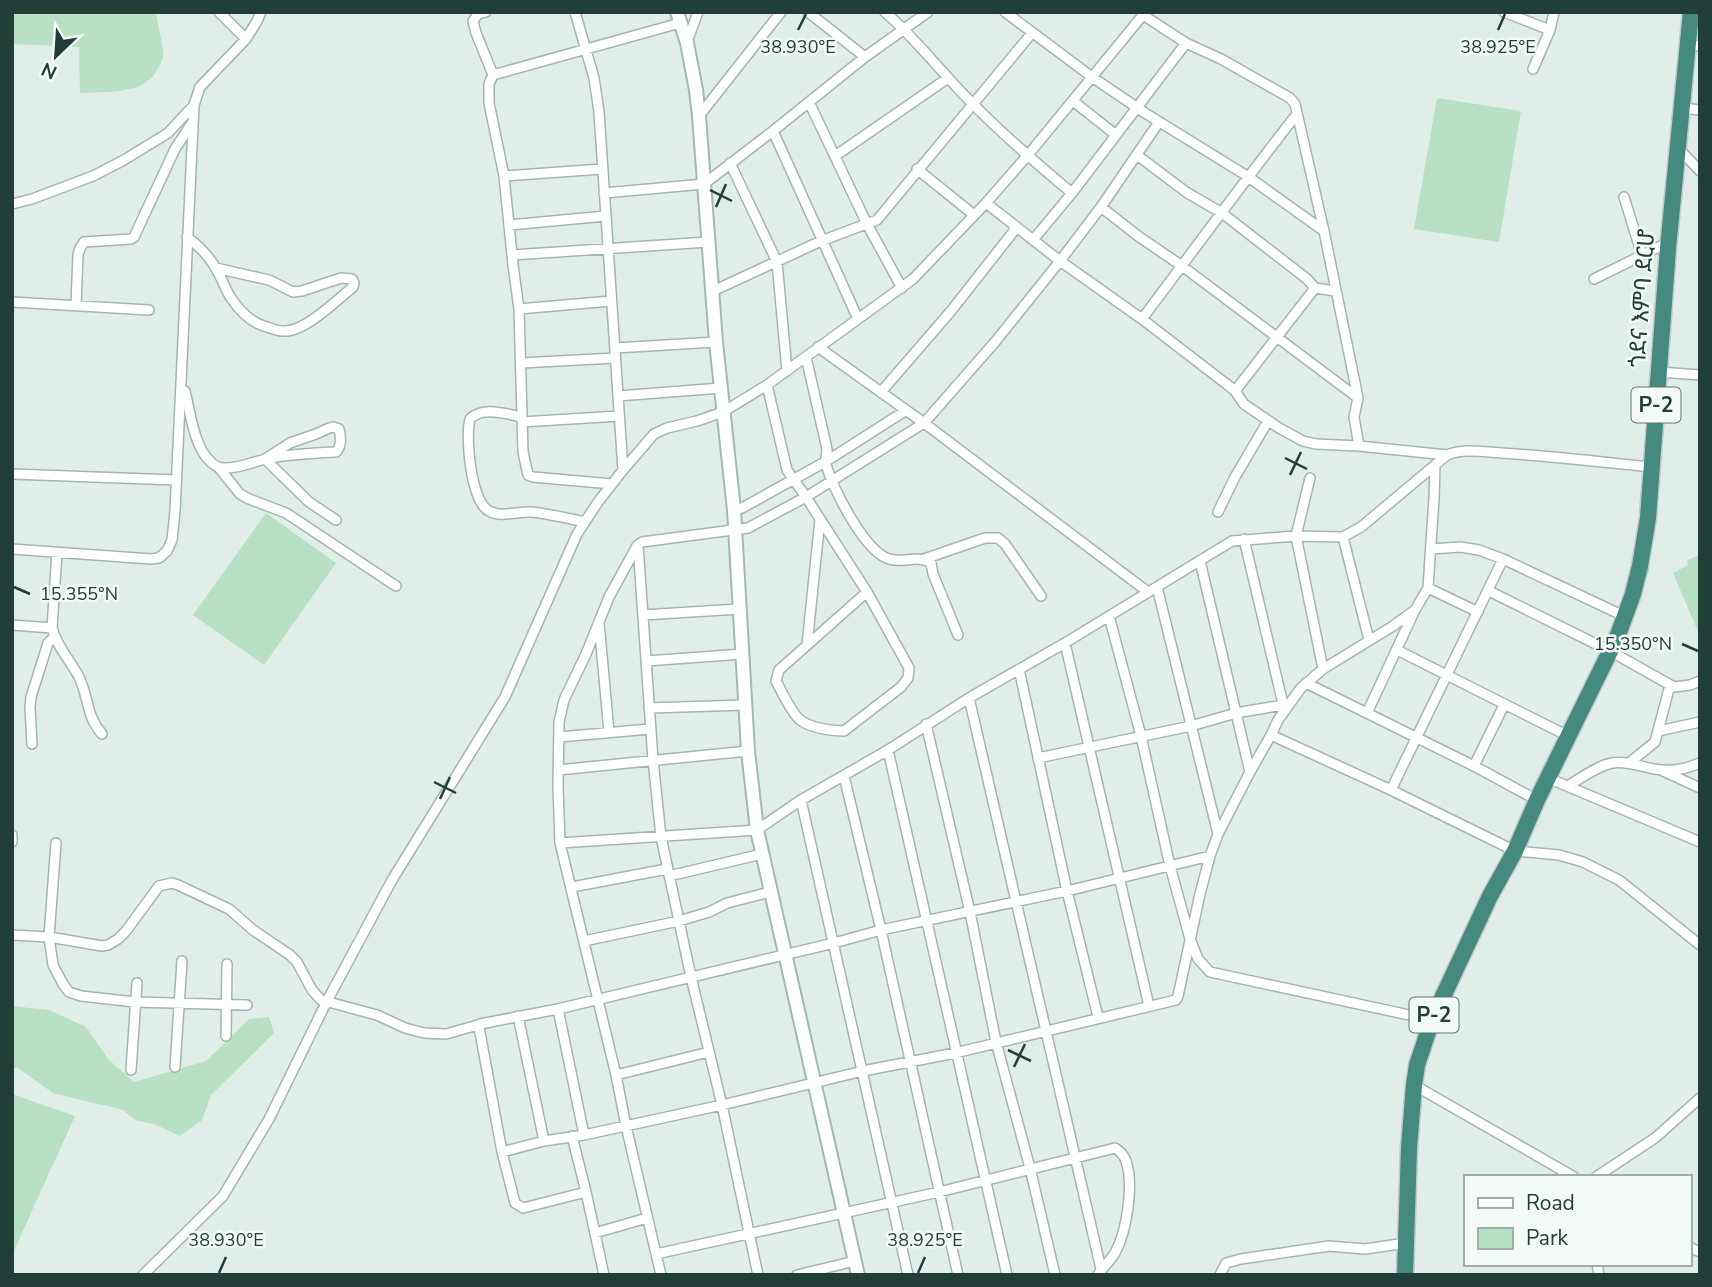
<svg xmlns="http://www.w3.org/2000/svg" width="1712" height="1287" font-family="'Nunito Sans','Noto Sans Ethiopic',sans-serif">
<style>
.green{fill:#b8e0c5}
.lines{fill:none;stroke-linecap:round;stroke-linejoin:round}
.minor-casing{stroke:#a3b5b0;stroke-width:12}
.secondary-casing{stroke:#9ebab2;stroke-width:16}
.trunk-casing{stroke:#c1c9c8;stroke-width:19}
.minor{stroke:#fff;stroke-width:9}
.secondary{stroke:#fff;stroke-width:12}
.trunk{stroke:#458a7e;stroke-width:16}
.ticks{fill:none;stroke:#203f39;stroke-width:2.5}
.labels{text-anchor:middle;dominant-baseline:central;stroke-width:5;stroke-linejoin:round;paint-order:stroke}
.shield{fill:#f2f9f6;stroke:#5f7772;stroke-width:2}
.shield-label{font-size:21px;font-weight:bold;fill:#203f39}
.street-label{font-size:23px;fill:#203f39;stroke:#f2f9f6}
.ticks-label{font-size:18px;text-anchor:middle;fill:#203f39;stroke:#f2f9f6;stroke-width:5;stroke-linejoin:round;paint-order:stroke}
</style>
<rect width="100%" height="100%" fill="#e1ede8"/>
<path class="green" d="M12,12H156C157,25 162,38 163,51C164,56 162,61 159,66C147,96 108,91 80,93L79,47L13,44L12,49Z
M1437,98L1521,111L1499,242L1414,229Z
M266,513L336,563L264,665L193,615Z
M1700,555V636L1673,573L1688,565L1687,560Z
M12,1006L49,1010L86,1027L109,1060L134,1082L206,1061L249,1019L269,1017L274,1033L211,1095L202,1120L180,1136L154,1124L137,1121L123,1110L53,1093L18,1068H12Z
M12,1094L75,1116L12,1255Z"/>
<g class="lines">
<defs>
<path id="minor" d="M219,12L246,39
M486,12L478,14L473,21L476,33L493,75
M575,12L594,78L599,112L623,470
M808,12L865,57
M885,12C916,39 942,73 971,102C1002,134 1037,164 1072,193
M1005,12L1092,77L1145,113L1247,176L1324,231
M1504,12L1550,30
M687,42L698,12
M1689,45L1700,46
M1533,69L1550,30L1554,12
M1073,101L1116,135
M809,102L867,224L902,288
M1682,108L1700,110
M699,116L781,12
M773,131L858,319
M1677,147L1700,171
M1137,155L1186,192L1222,213L1307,279L1315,288L1335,291
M835,156L948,78
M730,163L777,262L787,371
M917,169L974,215
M504,176L602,169
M604,193L704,184L773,131L865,57L928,12
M1624,197L1642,255
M986,203L1060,261L1142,319L1229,386L1235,391L1244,404L1279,428L1303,441L1316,444L1359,446L1447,455C1464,448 1483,452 1501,453C1551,456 1601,462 1651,467
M12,204L32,199L93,176L124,160L168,133L194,105
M1101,207L1138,236L1182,266L1358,398
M509,225L606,216
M187,237C199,246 209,255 216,269C222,278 225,289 231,298C239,310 251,322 264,326C270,328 279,332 285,331C306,331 338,299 353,287L354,283L352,279L341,278L302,291L293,292L269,280L216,268
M1033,240L1072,193L1186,43
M512,255L708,242
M1594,279L1669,242
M713,291L821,241L877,220L1032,33
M12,302L149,310
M76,305L78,255L80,248L84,242L131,239L134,237L175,149L192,123
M519,309L611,301
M1142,319C1194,250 1244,181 1297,114
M818,347L924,423L1148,592
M615,348L716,342
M806,357L827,449C827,455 825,460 826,465C834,490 864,551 889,559C903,564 918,554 931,563L933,574L958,635
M521,363L615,358
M1659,372L1700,375
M767,385L787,470L806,497L867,592L909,668L908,678L901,687L844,731C831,731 811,728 800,720C791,712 782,692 776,681L779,670L867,592
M185,391C190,411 194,447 210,461C213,465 219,468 224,468C238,469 252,462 266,459C289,454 313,453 336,452C342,446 341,437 339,429L333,427L329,428L316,434L290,443L265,459
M1235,391L1315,288
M881,392L951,311L1017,227
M618,396L721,388
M522,417C506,414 483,406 470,419C465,437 471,502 489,511C501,518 518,511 532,512C549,514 567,518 585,522
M522,422L619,416
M265,459L309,502L336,520
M219,468L240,494L249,499L286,513L396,586
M12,474L176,480
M1310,478L1296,536L1323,669
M612,484L533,477L528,475L523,452L519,309L513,265L504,176L489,103V84L493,75L680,23
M734,510L742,508L825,462L905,411
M1218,512L1235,477L1268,421
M1343,537L1369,640
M1244,539L1283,704
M637,546L609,597L586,654L564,700L559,722L558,787L560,843L616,1075L626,1126L661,1275
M12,549L151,559L159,558L167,551L172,540L175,511L194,105L200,87L246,39L257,21L261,12
M1431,549L1460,547L1479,550L1503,559L1626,617
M57,552L52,628C57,647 70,660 79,677C89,698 86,716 102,734
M924,559L985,538H998L1005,544L1041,596
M1200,561L1250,772
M1157,587L1218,834
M1428,588L1478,612
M1489,591L1610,651L1674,687L1690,685L1700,681
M643,615L739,609
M1109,616L1141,736L1170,866L1190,939L1198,959L1210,972L1432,1020
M599,623L609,732
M12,625L52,628
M1065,643L1149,1006
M807,645L820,519
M1397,650L1568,736
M646,661L743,654
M1019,669L1067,891L1098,1017
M1306,683L1474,766L1537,800
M969,698L1101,1269
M649,708L745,705
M1367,713L1414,612
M926,724L970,912L996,1042L1030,1168L1055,1275
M1658,731L1700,722
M1271,735L1278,720L1301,688L1323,669L1393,626L1415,610L1428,588L1434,498L1435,465
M559,737L650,729
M32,744L30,708L31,697L48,643L54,637
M888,750L1007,1275
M1038,758L1191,726L1236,713L1289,704
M1629,763L1655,742L1670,685
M1474,766L1504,705
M558,770L748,751
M1663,771L1700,788
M844,776L881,930L958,1275
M1548,778L1700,842
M1568,786C1581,778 1597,766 1612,763C1629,760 1645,769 1662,770C1674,771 1688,768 1700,763
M1391,790L1503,559
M801,800L908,1275
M12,835V842
M56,843L49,937L53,965L63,984L69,992L81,996L135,1002L247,1005
M560,843L757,830L801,800L888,750L969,698L1065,643L1232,541L1296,536L1343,537L1361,527L1447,455
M669,876L762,854
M572,887L667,869
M12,935L49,937L102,946L108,945L118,939L126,931L159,886L172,883L178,885L229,909L253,930L290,955L297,962L312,990L321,1000L377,1015L405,1028L424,1033L446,1034L478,1025
M584,941L679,921L709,912L727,903L770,892
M558,1009L584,1135
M518,1016L544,1141
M226,1036L227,964
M175,1067L182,961
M131,1070L137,983
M616,1075L709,1052
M1414,1085L1574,1177
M572,1136L586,1192L604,1275
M502,1152L544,1141L584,1135L722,1105L863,1071L955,1053L1176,1000L1178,996L1200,894L1210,856L1218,834L1250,772L1271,735L1391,790L1515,851L1559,855L1583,862L1619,880L1700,945
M1596,1177L1655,1138L1700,1098
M586,1192L523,1208L515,1203L502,1152L479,1027L480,1024L558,1009L834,943L881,930L1067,891L1210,856
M595,1233L647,1218
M1689,1247L1700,1252
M656,1254L939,1192L1115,1148C1120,1151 1124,1155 1126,1161C1134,1185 1127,1231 1115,1253C1110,1261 1103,1267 1098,1275
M1597,1264L1599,1275
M143,1275L223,1196L269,1119L327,1001L392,880L505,697L577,534L598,502L623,470L654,434L667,428L697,421L723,412L767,385L913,279L986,203L1028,155L1143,15L1186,43L1221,59L1290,98L1295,104L1324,231L1358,398L1354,417L1359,446
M758,1275L722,1105L691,977L661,837L653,760L638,545L642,542L748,528L806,497L924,423L995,342L1060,261L1101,207L1159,122
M797,1275L855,1261
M1220,1275L1226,1263L1241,1259L1329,1246L1365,1249L1406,1243"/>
<path id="secondary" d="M677,12L687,43L696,90L699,116L716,342L734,510L748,751L757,830L858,1275"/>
<path id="trunk" d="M1405,1275L1409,1148L1414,1085L1417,1065L1432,1020L1490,896L1515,851L1537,800L1618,635L1633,594L1640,566L1648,518L1668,248L1691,12"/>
</defs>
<use href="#minor" class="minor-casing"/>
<use href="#secondary" class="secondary-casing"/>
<use href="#trunk" class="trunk-casing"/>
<use href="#minor" class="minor"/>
<use href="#secondary" class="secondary"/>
<use href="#trunk" class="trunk"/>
</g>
<path class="ticks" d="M798,30L806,14M1498,30L1505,14M710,190L732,201M716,207L726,184M1285,458L1307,469M1290,475L1301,452M14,587L30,594M1682,644L1698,651M434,782L456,793M440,799L450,777M1008,1050L1031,1061M1014,1067L1025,1044M219,1273L226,1257M918,1273L925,1257"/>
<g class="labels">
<g class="shield">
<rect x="1631.5" y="387.5" width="49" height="35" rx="5"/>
<rect x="1409.5" y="997.5" width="49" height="35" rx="5"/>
</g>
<g class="shield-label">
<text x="1656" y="405">P-2</text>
<text x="1434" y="1015">P-2</text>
</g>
<g class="street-label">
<text transform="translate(1642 298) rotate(-86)">ጎደና እምባ ደርሆ</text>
</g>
</g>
<g class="ticks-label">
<text x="798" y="53">38.930°E</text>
<text x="1498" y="53">38.925°E</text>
<text x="79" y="600">15.355°N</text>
<text x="1633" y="650">15.350°N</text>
<text x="226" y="1246">38.930°E</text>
<text x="925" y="1246">38.925°E</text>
</g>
<rect width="1712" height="1287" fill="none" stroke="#203f39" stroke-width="28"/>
<rect x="1464" y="1175" width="228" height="91" fill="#f2f9f6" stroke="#9eafaa" stroke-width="2"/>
<rect x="1478" y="1198" width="35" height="10" fill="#ffffff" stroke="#9eafaa" stroke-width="2"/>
<text x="1526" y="1210" font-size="21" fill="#203f39">Road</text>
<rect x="1478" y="1228" width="35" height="21" fill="#b8e0c5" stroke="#9eafaa" stroke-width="2"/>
<text x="1526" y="1245" font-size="21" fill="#203f39">Park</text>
<g transform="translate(56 56) rotate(205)" stroke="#f2f9f6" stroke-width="5" paint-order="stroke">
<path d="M0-5L12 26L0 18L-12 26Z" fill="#203f39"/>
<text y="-10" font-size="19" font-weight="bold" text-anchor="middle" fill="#203f39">N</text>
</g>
</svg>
